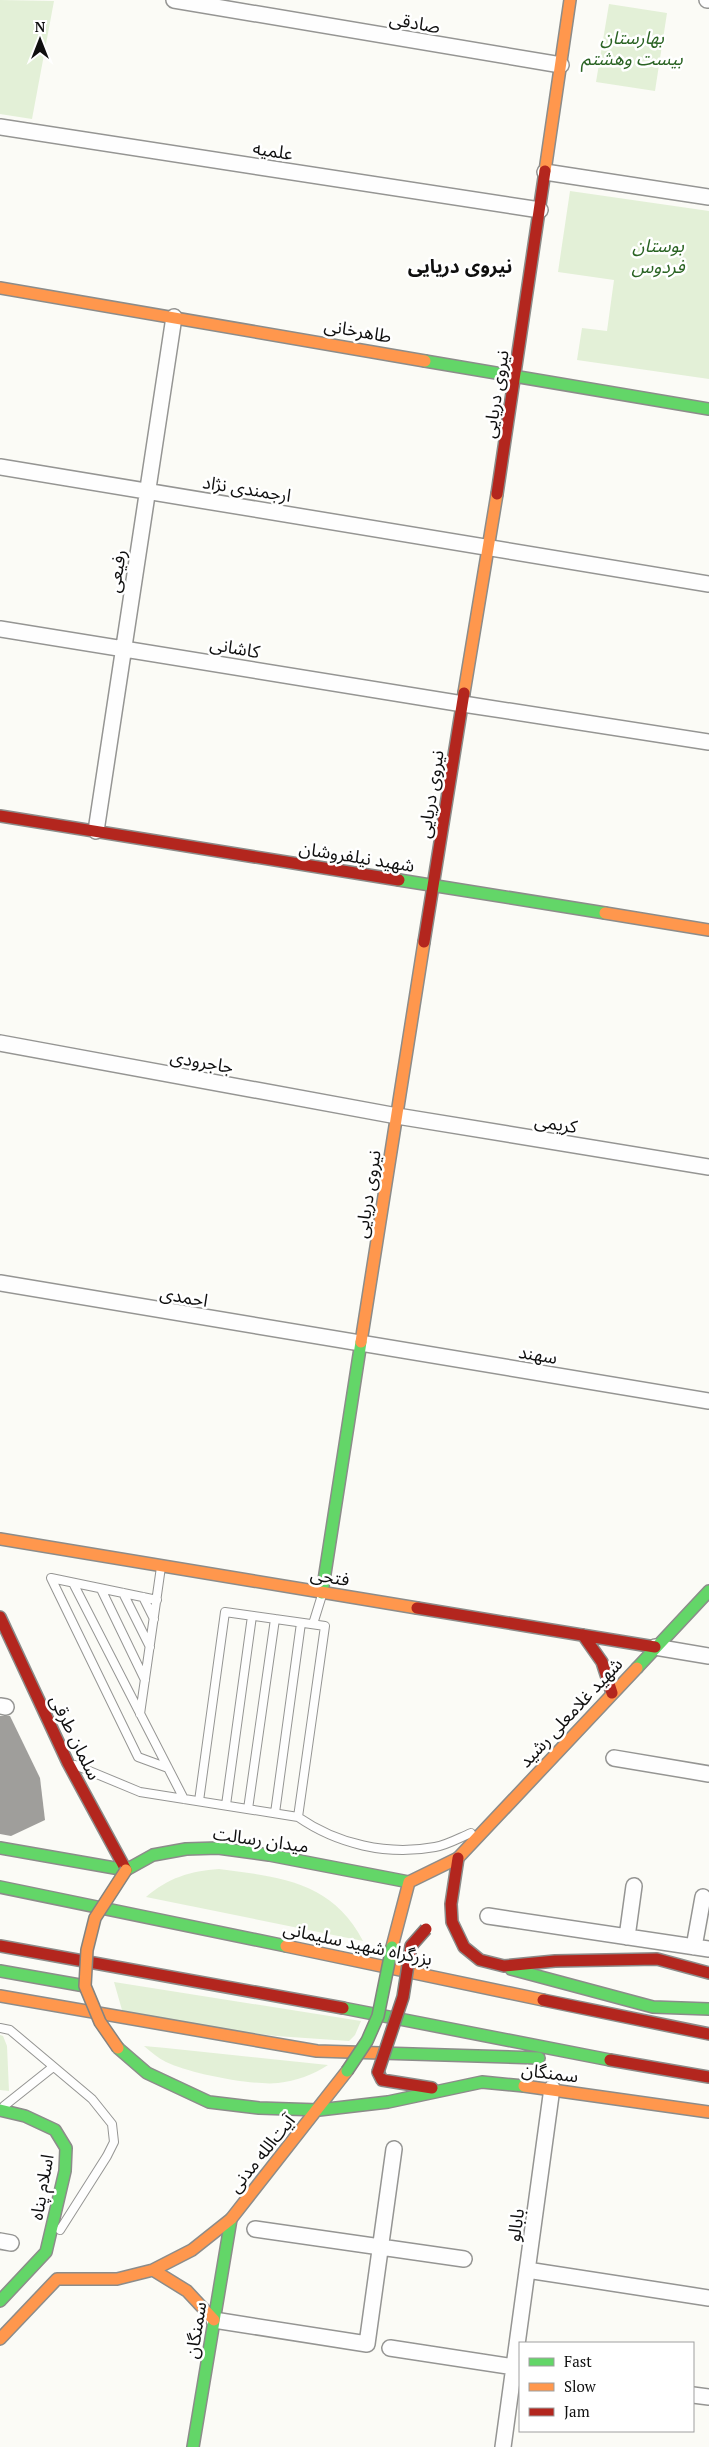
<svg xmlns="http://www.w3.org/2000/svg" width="709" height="2447" font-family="'PT Serif','Noto Sans Arabic',serif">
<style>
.green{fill:#e3f0d7}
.building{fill:#9f9e9b}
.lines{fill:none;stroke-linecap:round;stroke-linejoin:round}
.lane-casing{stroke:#959593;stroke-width:10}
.street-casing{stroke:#959593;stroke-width:18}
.fast-casing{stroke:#8c8c8a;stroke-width:14}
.slow-casing{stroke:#8c8c8a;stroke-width:14}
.jam-casing{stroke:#8c8c8a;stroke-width:14}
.lane{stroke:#fefefe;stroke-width:8}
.street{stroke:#fefefe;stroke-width:15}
.fast{stroke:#63d668;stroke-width:11}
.slow{stroke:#ff974d;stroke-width:11}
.jam{stroke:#b3261e;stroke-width:11}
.fast-bridge-casing{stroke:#838380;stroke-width:14;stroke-linecap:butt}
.slow-bridge-casing{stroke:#838380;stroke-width:14;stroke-linecap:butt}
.jam-bridge-casing{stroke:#838380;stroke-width:14;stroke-linecap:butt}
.fast-bridge{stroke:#63d668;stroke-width:11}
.slow-bridge{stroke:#ff974d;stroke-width:11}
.jam-bridge{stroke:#b3261e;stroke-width:11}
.labels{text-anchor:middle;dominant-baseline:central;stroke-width:5;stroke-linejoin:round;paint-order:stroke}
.street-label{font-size:18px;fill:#0f0f0f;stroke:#fff}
.park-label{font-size:18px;font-style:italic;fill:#2a6323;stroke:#fff}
.neighbourhood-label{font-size:19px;font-weight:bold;fill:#0f0f0f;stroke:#fff}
</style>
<rect width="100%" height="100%" fill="#fbfbf6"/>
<path class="green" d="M0,0L54,1L32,119L0,114Z
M609,4L667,13L655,91L596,82Z
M570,191L709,211V379L577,360L582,328L607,331L614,280L558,272Z
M219,1869C279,1877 332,1881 363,1941L146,1897C168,1878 190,1871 219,1869Z
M114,1982L361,2021L355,2035L349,2041L276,2036L124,2017Z
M0,2035L3,2036L7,2046L9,2091L0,2090Z
M144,2046L166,2048L328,2065C313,2075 296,2081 278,2083C253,2086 188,2073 166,2062C158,2058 151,2052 144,2046Z"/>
<path class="building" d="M0,1716H10L40,1778L45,1820L11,1836L0,1834Z"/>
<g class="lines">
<defs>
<path id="lane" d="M73,1583L184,1799
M101,1589L145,1680
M123,1593L150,1647
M143,1597L154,1619
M157,1600L51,1578L138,1757L168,1768
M313,1624L322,1595
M140,1714L161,1567
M75,1765L140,1792L298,1817C337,1844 387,1856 435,1847C447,1845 459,1838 471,1833
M199,1801L225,1612L325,1626L298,1817
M226,1805L252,1616
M248,1809L275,1619
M275,1813L301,1623
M0,2028L10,2030L92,2099L112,2124L114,2142L107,2156L60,2230
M4,2106L53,2067"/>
<path id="street" d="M174,0L561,65
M707,0H709
M0,127L540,210
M545,172L709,197
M0,467L709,584
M0,629L463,704L709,742
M96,831L174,317
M0,1043L397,1116L709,1167
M0,1283L709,1401
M655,1647L709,1656
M0,1706L6,1707
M614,1758L709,1774
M488,1916L709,1949
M627,1937L634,1886
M694,1947L703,1897
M255,2229L464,2259
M0,2241L11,2243
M527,2270L709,2298
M214,2320L367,2344L394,2149
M390,2348L520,2368
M693,2395L709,2397
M503,2447L552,2088"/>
<path id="fast" d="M425,361L709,409
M399,880L605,913
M322,1593L361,1342
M637,1668L709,1591
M0,1848L126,1870L153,1855L186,1849L218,1848L269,1855L409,1882
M0,1887L286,1946
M511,1969L653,2007L709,2009
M0,1971L85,1986
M343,2008L610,2060
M118,2048L147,2073L209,2102L259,2108L319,2110L388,2102L482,2082L524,2086
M380,2053L539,2058
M0,2110L25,2116L55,2130L66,2148L65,2171L46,2252L0,2301
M193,2447L231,2219"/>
<path id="slow" d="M545,171L570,0
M0,288L425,361
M464,693L497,494
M605,913L709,930
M361,1342L424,942
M0,1539L417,1608
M409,1882L458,1858L637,1668
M286,1946L543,2000
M392,1947L409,1882
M0,1996L317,2051L380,2053
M524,2086L709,2112
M153,2270L187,2291L214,2320
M0,2339L57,2279H117L153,2270L192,2250L231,2219L347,2071"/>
<path id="jam" d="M497,494L545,171
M0,816L399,880
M424,942L464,693
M417,1608L655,1647
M0,1617L68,1763L126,1870
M583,1635L602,1662L612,1693
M458,1858L451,1904L452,1922L464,1947L480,1960L504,1966L555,1961L657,1959L709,1973
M0,1946L343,2008
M543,2000L709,2034
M610,2060L709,2077
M378,2072L382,2080L432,2088"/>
</defs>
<use href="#lane" class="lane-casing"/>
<use href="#street" class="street-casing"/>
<use href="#fast" class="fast-casing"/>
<use href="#slow" class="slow-casing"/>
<use href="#jam" class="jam-casing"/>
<use href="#lane" class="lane"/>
<use href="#street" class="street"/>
<use href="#fast" class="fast"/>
<use href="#slow" class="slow"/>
<use href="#jam" class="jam"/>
<defs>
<path id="fast-bridge" d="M347,2071L367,2041L378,2016L392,1947"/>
<path id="slow-bridge" d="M118,2048L100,2022L85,1986L87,1950L95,1918L126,1870"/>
<path id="jam-bridge" d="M378,2072L403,1997L411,1946L426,1929"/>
</defs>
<use href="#fast-bridge" class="fast-bridge-casing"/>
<use href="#slow-bridge" class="slow-bridge-casing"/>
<use href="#jam-bridge" class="jam-bridge-casing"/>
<use href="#fast-bridge" class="fast-bridge"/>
<use href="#slow-bridge" class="slow-bridge"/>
<use href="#jam-bridge" class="jam-bridge"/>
</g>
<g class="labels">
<g class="street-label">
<text transform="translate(415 22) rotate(10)">صادقی</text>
<text transform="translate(273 150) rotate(9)">علمیه</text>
<text transform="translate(358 330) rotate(10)">طاهرخانی</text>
<text transform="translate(495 394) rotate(-81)">نیروی دریایی</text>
<text transform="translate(247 488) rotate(9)">ارجمندی نژاد</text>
<text transform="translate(116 571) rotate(-81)">رفیعی</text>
<text transform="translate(235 647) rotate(10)">کاشانی</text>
<text transform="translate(430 794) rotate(-81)">نیروی دریایی</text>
<text transform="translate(357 856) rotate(9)">شهید نیلفروشان</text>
<text transform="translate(202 1061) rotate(10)">جاجرودی</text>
<text transform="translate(556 1123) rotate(9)">کریمی</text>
<text transform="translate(367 1194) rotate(-81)">نیروی دریایی</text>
<text transform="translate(184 1296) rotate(10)">احمدی</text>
<text transform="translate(538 1354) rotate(9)">سهند</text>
<text transform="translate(330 1576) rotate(9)">فتحی</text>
<text transform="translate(570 1712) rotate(-47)">شهید غلامعلی رشید</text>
<text transform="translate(76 1737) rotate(64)">سلمان طرقی</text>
<text transform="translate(261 1839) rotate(8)">میدان رسالت</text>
<text transform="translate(358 1943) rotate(12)">بزرگراه شهید سلیمانی</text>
<text transform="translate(550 2072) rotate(7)">سمنگان</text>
<text transform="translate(261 2153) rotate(-51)">آیت‌الله مدنی</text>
<text transform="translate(41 2187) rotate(-80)">اسلام پناه</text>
<text transform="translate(515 2225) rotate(-82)">بابالو</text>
<text transform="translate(195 2330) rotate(-81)">سمنگان</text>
</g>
<g class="park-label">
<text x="632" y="37">بهارستان<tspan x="632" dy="21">بیست وهشتم</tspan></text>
<text x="658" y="245">بوستان<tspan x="658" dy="21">فردوس</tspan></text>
</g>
<g class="neighbourhood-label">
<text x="460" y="265">نیروی دریایی</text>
</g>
</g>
<rect x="519" y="2342" width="175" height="90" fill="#ffffff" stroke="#9f9f9f"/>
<rect x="529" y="2358" width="25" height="8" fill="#63d668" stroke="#9f9f9f"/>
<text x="564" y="2367" font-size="15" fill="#0f0f0f">Fast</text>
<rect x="529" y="2383" width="25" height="8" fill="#ff974d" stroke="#9f9f9f"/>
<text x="564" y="2392" font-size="15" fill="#0f0f0f">Slow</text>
<rect x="529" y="2408" width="25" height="8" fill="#b3261e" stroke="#9f9f9f"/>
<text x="564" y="2417" font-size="15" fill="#0f0f0f">Jam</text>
<g transform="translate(40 40)" stroke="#ffffff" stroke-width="4" paint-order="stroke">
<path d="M0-4L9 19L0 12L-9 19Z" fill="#0f0f0f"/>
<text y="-8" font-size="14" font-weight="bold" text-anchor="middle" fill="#0f0f0f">N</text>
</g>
</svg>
